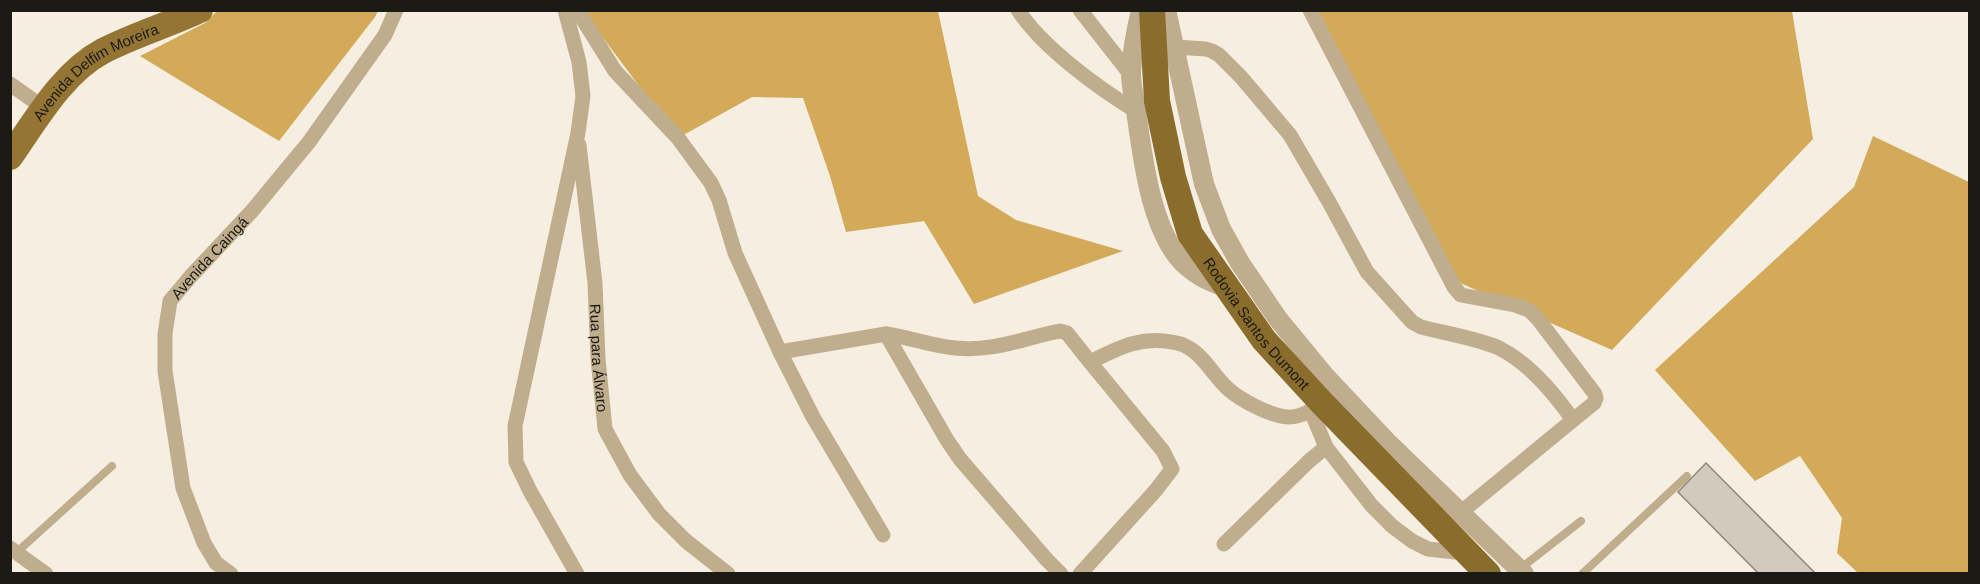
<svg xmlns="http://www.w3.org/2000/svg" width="1980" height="584" font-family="Helvetica,sans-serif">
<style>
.forest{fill:#d2aa5a}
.building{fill:#d2cabd;stroke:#8f887b;stroke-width:1.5}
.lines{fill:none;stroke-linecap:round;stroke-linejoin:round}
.service{stroke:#bfad8d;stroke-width:8}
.minor{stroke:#bfad8d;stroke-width:15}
.tertiary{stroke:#bfad8d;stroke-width:20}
.primary{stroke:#957534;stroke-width:26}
.trunk{stroke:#8a6c2c;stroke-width:26}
.labels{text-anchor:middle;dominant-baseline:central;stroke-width:6;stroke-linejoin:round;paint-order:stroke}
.street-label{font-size:15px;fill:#1c1a15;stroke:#fff}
</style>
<rect width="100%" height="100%" fill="#f6eee0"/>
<path class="forest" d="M217,11H378L375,17L279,141L140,56L205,23Z
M583,11H938L978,196L1016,220L1123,251L974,304L924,221L846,232L830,176L803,98L752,97L678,138Z
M1311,11H1792L1813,139L1612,350L1458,282Z
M1873,136L1969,182V573H1858L1837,553L1842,518L1800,456L1755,481L1655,370L1854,187Z"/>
<path class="building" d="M1706,463L1815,573H1758L1678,492Z"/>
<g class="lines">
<path class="service" d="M17,552L112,466
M1521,568L1581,521
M1582,574L1687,476"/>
<g class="minor">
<path d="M565,10L579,62L583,96L578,133L515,426L516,462L530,491L577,574"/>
<path d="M577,10L615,71L678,138L711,183L719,200L735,253L780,352"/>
<path d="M1018,10C1042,47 1098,88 1136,111"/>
<path d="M1080,10L1131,75"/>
<path d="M1310,10L1454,287L1461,295L1515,305L1529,310L1538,319L1595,394L1596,398L1594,403L1573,420"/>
<path d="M1175,47L1206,49L1212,51L1219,55L1241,77L1290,135L1329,202L1367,272L1412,322L1421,327C1444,333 1479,339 1499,348C1529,363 1554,393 1573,420L1460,513"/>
<path d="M10,84L44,108"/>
<path id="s1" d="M579,145L595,283L598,359L605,429L630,475L659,514L686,541L728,574"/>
<path d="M886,334L947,440L960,459L1047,560L1061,574"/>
<path d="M1311,411L1326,447L1372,506L1392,526L1412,541L1428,549L1464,553L1467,555"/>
<path d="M883,535L813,417L780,352L886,334C909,337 932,346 955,348C995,352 1023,338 1060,331L1067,333L1090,362C1120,347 1142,335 1177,343C1200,348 1211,373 1227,388C1240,400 1272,417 1289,417C1302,417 1312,410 1322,403"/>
<path d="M1224,544L1309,461L1326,447"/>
<path d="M10,548L46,574"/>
<path id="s2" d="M231,574L216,563L204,543L183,488L165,371V334L170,301L191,276L252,211L309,142L385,35L396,10"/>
<path d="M1080,574L1156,490L1172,469L1163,451L1090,362"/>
</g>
<path class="tertiary" d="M1141,10C1136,31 1132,52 1131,73C1131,85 1134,98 1136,110C1142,154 1150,222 1178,257C1192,274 1208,281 1228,288
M1166,10L1204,184L1221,229L1240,263L1278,319L1325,376L1389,444L1524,574"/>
<path class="primary" id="s3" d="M10,157C36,120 62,73 103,51C134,35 168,25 200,10"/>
<path class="trunk" id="s4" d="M1152,10L1157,101L1173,177L1190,234L1264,340L1322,403L1488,574"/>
</g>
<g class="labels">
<g class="street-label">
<text stroke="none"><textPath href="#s3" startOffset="124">Avenida Delfim Moreira</textPath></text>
<text stroke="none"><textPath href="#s2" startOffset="348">Avenida Caingá</textPath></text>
<text stroke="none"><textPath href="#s4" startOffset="340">Rodovia Santos Dumont</textPath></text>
<text stroke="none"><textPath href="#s1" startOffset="214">Rua para Álvaro</textPath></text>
</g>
</g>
<rect width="1980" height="584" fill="none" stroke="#1c1a15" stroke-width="24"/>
</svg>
